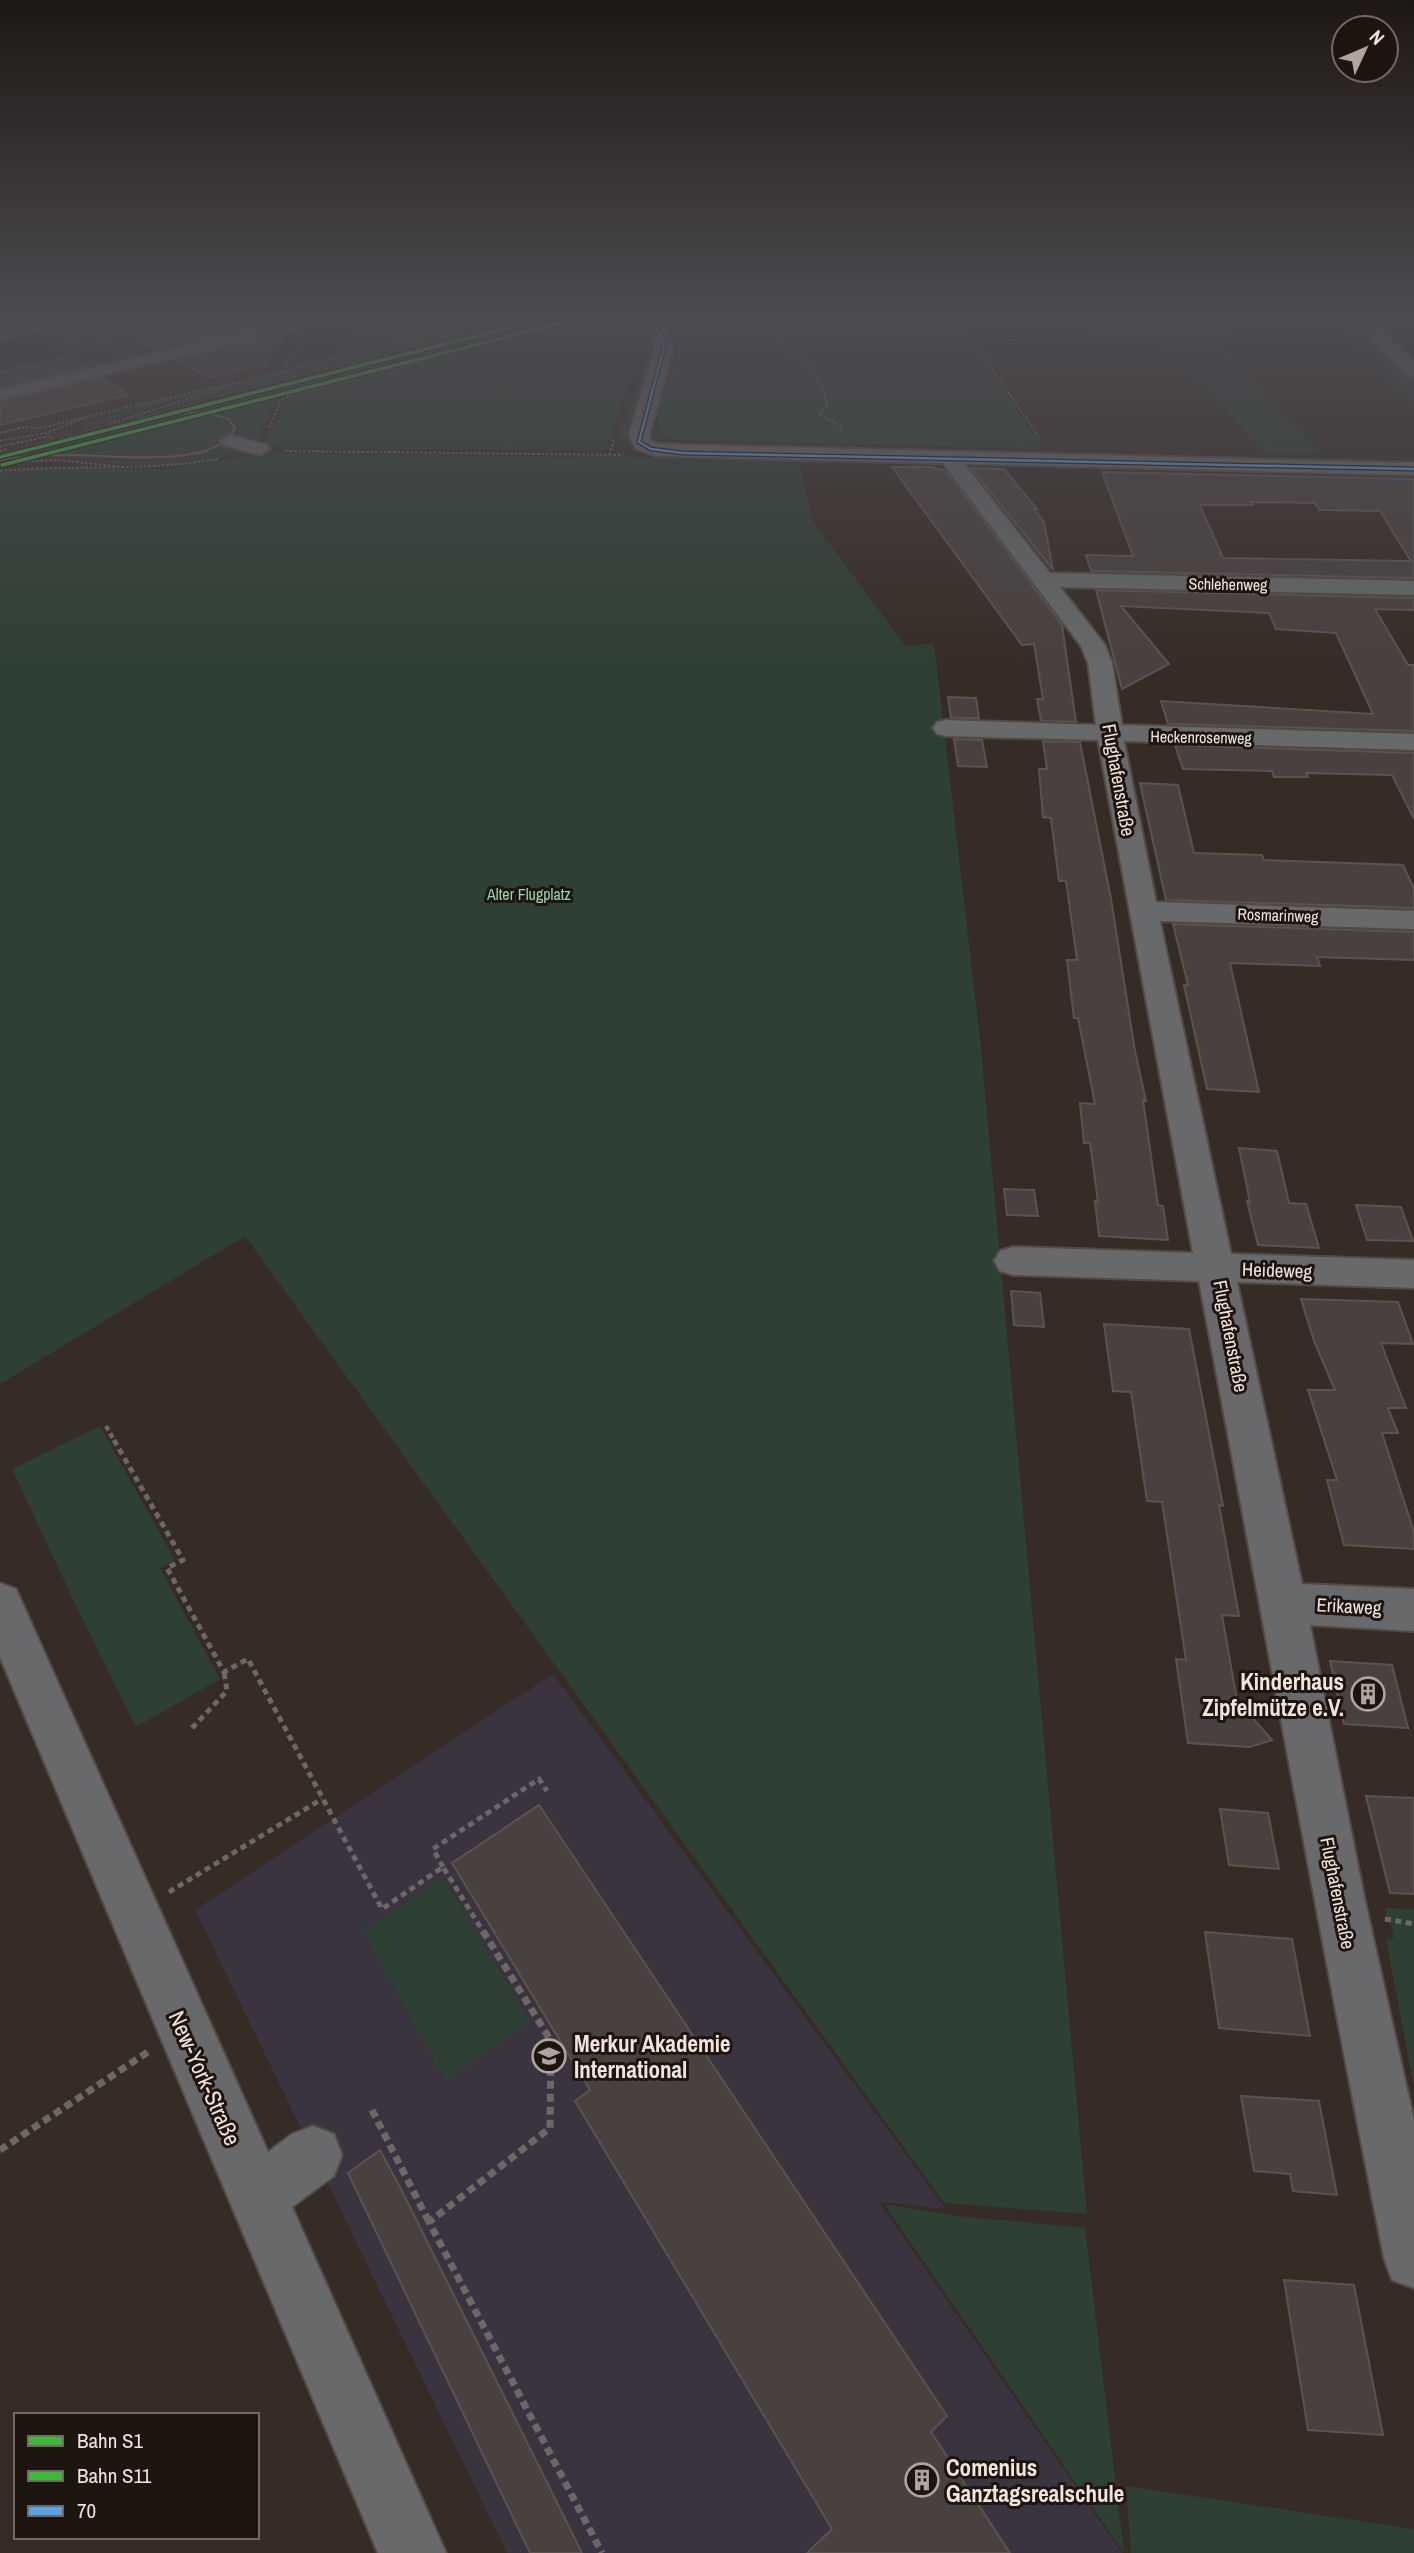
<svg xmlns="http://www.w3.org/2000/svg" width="1414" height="2553" font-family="'Archivo Narrow',sans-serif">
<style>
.built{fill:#4a3122;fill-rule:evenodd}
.education{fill:#3a3340}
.green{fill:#2e3f33}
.building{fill:#49413f;stroke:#5c5351;stroke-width:2;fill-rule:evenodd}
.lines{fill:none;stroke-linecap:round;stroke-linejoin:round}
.minor-casing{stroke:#534a44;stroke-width:4}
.major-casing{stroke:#534a44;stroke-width:4}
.path-far3{stroke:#6c6866;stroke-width:2;stroke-dasharray:2.5 2;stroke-linecap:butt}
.path-far2{stroke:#6c6866;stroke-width:4.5;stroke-dasharray:5 3.5;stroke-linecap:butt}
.path-far1{stroke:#6c6866;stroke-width:5;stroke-dasharray:6 4.5;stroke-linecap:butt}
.path{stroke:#6c6866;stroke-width:7;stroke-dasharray:8 5;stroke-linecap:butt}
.minor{fill:#67696a;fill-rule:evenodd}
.major{fill:#696968;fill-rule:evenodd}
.tram{stroke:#676361;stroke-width:2}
.bus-1-casing{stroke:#1f1510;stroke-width:5}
.bus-1{stroke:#53a3e8;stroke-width:2.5}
.rail-1-casing{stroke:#1f1510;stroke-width:6}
.rail-2-casing{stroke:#1f1510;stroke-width:6}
.rail-1{stroke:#3ab93a;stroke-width:3.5}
.rail-2{stroke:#3ab93a;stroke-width:3.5}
.labels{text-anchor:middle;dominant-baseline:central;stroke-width:6;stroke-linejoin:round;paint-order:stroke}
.far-street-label{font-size:16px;fill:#f2e4dc;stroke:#1f1510}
.far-park-label{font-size:16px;fill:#96d7b0;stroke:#1f1510}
.street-label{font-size:19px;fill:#f2e4dc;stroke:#1f1510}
.near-poi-label{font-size:23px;font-weight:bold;fill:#f2e4dc;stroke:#1f1510;text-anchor:start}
.near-street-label{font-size:23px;fill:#f2e4dc;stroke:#1f1510}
</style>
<rect width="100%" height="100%" fill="#372c25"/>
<path class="built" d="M543,314H572L199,409L232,419L239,429L225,445L198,455L159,460L41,458L0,462V452ZM187,413L210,415L232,431L230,434L209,447L169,455H29Z"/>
<path class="education" d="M553,1674L946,2209L879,2202L1122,2553H507L195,1910Z"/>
<path class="green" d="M364,314H503L342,354L368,320Z
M512,314H543L207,400L169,406L244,382Z
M653,314H951L1044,449L673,440L662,436C640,395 714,352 653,314Z
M1331,314H1354L1374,340L1414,378V402L1360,351Z
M571,315L567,323L283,395L276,400L255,443L234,438L239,429L232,419L196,410Z
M86,318L114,334L113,336H119L149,353L93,367L63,349L65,347L59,346L31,330Z
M620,319L635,328L643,345L605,450L298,448L274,446L267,442L286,399L290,397L567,325H596Z
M1203,331L1321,453H1264L1156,334Z
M646,335L652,341L654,358L626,441H617C624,419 655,354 646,335Z
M228,383L233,384L125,414L122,418L92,427L81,425L108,416L111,411Z
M187,413C202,414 223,413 231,427L230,434L209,447L169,455L27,454Z
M225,445L247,448C195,477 114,463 58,458C113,459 173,468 225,445Z
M944,451L1414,460V461H1405L1408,466H1397L1393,461H1374L1378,466H1365L1361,460H1349L1352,465H1342L1338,460H1326L1329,465H1317L1314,459H1296L1298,464H1289L1287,459L1273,458L1275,464L1266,463L1263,458H1246L1248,463H1237L1234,458L1217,457L1218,462L1142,460L1139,456L1119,455L1113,460L1110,455L1072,454L1065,459L1063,454H1040L1033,458L1031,453L952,456Z
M267,453L830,460L831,464L788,463L799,465L813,522L906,646L934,643L981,1048L1087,2214L944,2203L245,1236L0,1384V473L39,468L169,469Z
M100,1426L175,1560L160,1568L220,1679L136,1727L78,1610L12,1469Z
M443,1877L530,2021L446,2082L363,1931Z
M1385,1908L1414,1909V2086L1386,1940L1394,1938Z
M884,2204L958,2216L1085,2228L1124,2553Z
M1126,2486L1414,2529V2553H1131Z"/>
<path class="building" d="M105,314H237L259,325L157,350L100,319Z
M279,336L284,338L264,364L221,375L207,377L176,360Z
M67,357L84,367L0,387V372Z
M101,378L128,395L0,425V402Z
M892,467H930L946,471L1062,625L1076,722L1041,721L1037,699H1043L1034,644L1022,645Z
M971,468L1004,469L1037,509H1034L1044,522L1053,570Z
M1102,472L1414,479V578L1091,571L1086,555L1133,556ZM1251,502L1315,503L1319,510L1380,511L1411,561L1223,558L1200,505H1253Z
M1096,590L1414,598V610L1375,609L1408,665H1414V731L1168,724L1161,701L1373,714L1336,633L1276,629L1269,613L1121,606L1169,664L1122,689Z
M948,697L976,698L979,718H951Z
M954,739L982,740L987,767L958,766Z
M1043,741L1080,742L1111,899L1135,1051L1146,1101L1143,1100L1158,1205L1163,1206L1168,1240L1099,1236L1095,1201L1098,1202L1090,1143H1084L1080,1103L1095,1104L1078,1018H1074L1067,960H1077L1066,881H1059L1051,818L1043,817L1039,769H1047Z
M1175,745L1414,753V819L1392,775L1306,773L1308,777H1274L1272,771L1183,769Z
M1140,783L1178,785L1194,853L1262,855L1264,860L1403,865L1414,889V908L1166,900Z
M1173,924L1414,932V960L1317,957L1320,966L1230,963L1259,1092L1207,1089L1184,985H1188Z
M1239,1148L1277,1151L1289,1203L1306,1204L1319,1248L1258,1245L1247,1201L1250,1202Z
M1004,1189L1034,1190L1038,1216L1007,1215Z
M1356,1205L1401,1207L1413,1241L1367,1240Z
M1011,1291L1040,1293L1044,1327L1014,1325Z
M1301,1299L1398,1302L1413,1344L1381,1343L1406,1408H1388L1398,1433H1382L1414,1532V1549L1344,1545L1327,1480H1337L1308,1390H1335L1314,1341Z
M1104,1324L1189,1329L1223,1506L1219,1505L1239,1616L1222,1615L1239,1712L1250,1715L1272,1740L1250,1747L1188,1743L1176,1659L1186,1660L1162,1502L1147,1501L1131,1392L1113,1391Z
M1330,1661L1392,1665L1408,1728L1344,1724Z
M1366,1796L1414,1798V1894L1390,1893Z
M539,1805L947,2416L931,2432L1010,2553H807L832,2529L575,2101L590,2090L452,1863Z
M1220,1809L1268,1813L1279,1869L1229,1865Z
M1205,1932L1292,1939L1310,2036L1219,2028Z
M1241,2096L1319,2101L1337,2195L1293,2191L1290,2174L1254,2171Z
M380,2150L403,2193L582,2553H530L348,2173Z
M1284,2280L1354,2285L1383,2435L1308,2430Z"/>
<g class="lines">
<defs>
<path id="minor" d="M71,314H103L95,319L0,339V329Z
M318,314H347L345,317L0,400V390Z
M230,435L267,445L270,449L260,455L223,445L220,441Z
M950,453L957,455L1050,573L1414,581V595L1060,587L1105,645L1112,663L1122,725L1414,734V750L1124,741L1156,902L1414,911V929L1160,921L1231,1254L1414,1260V1288L1237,1282L1302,1584L1414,1589V1631L1310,1625L1365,1901L1414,2120V2288L1392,2280L1384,2258C1319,1933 1261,1607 1199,1281L1013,1275L1000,1271L994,1261L1000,1251L1013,1247L1193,1253L1098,740L946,736L937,734L933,728L937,722L946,720L1096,725L1088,663L1081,646L940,459L943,455Z
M0,1583L16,1589L268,2152L292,2134L313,2126L334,2134L342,2155L334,2176L292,2207L446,2553H378L0,1657Z"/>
<path id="major" d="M628,314C655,314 672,324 672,354L649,435L651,441L659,444L1414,463V475L657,456L636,449L629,435L655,347L650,332Z
M1354,314H1370L1387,337L1414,362V377L1408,376L1375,345Z"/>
</defs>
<use href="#minor" class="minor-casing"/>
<use href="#major" class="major-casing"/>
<path class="path-far3" d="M186,314L204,323
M779,314C775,352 794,348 814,373C821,382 824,394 828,404L819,415L840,425L843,433
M954,314L1039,437
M366,320L392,328L441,329
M571,323L577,314
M109,328L132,341
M97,336L105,338L120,334
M75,340L71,343L73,345C85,348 96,347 107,340L105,338
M973,342L1343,323
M52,345L72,357
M340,356L366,320L363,314
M281,372L303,343
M109,424L238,383L507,314
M269,428L281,400L291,395L571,323L596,324L615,319
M0,433L24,427L40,428L82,418
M0,441L46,433L90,416L234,383
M12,444L49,436L53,438
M0,447L13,443
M0,451L7,449
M285,451L623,455
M196,454L209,451
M609,455L614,440
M0,463L57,460L125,467
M0,471C73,464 146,472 218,459"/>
<path class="path-far2" d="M106,1426L115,1442"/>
<path class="path-far1" d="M114,1440L183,1560L167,1568L224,1672L248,1659L382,1909L443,1867L484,1933
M192,1728L227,1691L224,1672
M443,1867L433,1849L539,1779L547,1791
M169,1892L322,1799
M1385,1919L1414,1924"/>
<path class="path" d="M483,1931L551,2041L550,2128L429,2222L602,2553
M372,2110L429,2222
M0,2150L151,2050"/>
<use href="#minor" class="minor"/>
<use href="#major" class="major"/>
<path class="tram" d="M0,460C23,456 47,455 70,455C109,455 193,466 225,441C229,439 232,433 235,429L229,419C199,409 171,412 140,418"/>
<defs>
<path id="bus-1" d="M636,314L658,330L664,347L639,442
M639,442L651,449L683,453L1414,469"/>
</defs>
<use href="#bus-1" class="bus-1-casing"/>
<use href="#bus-1" class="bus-1"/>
<defs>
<path id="rail-1" d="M0,457L564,314"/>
<path id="rail-2" d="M2,465L566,322"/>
</defs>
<use href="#rail-1" class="rail-1-casing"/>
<use href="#rail-2" class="rail-2-casing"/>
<use href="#rail-1" class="rail-1"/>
<use href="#rail-2" class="rail-2"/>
</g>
<linearGradient id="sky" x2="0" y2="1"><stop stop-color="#1e1814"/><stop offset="0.47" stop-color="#4d4b51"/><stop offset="1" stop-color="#4d4b51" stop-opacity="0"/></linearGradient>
<rect width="1414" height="671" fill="url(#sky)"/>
<defs>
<symbol id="building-ring" viewBox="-11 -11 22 22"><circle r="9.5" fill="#1f1510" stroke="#b1a49c" stroke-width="1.5"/><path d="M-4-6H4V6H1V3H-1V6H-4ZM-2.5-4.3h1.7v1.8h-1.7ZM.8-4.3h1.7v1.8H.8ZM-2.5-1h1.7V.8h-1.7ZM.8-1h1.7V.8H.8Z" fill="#b1a49c"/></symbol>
<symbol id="university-ring" viewBox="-11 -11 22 22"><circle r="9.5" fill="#1f1510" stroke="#b1a49c" stroke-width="1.5"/><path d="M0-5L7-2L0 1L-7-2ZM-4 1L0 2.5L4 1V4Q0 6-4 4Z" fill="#b1a49c"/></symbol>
</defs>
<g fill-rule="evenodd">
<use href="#building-ring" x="1349" y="1675" width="38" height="38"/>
<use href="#university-ring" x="530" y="2037" width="38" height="38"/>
<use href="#building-ring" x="903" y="2461" width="38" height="38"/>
</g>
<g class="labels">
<g class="far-street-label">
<text transform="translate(1228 584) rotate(1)">Schlehenweg</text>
<text transform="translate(1201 737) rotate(1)">Heckenrosenweg</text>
<text transform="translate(1278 915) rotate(2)">Rosmarinweg</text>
</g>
<g class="far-park-label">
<text x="529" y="894">Alter Flugplatz</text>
</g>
<g class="street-label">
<text transform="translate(1119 780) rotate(80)">Flughafenstraße</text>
<text transform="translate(1277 1270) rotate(2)">Heideweg</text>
<text transform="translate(1231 1336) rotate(79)">Flughafenstraße</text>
<text transform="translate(1349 1606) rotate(3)">Erikaweg</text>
<text transform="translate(1338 1893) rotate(79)">Flughafenstraße</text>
</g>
<g class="near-poi-label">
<text x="1344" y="1681" text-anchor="end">Kinderhaus<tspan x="1344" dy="26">Zipfelmütze e.V.</tspan></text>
<text x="574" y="2043">Merkur Akademie<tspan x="574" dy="26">International</tspan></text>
<text x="946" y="2467">Comenius<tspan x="946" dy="26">Ganztagsrealschule</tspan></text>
</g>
<g class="near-street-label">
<text transform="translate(205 2078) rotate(66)">New-York-Straße</text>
</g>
</g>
<rect x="14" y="2413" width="245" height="126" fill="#1f1510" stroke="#736862" stroke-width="2"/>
<rect x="28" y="2436" width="35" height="10" fill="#3ab93a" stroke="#736862" stroke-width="2"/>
<text x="77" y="2448" font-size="21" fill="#f2e4dc">Bahn S1</text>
<rect x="28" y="2471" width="35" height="10" fill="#3ab93a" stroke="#736862" stroke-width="2"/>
<text x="77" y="2483" font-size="21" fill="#f2e4dc">Bahn S11</text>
<rect x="28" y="2506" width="35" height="10" fill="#53a3e8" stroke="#736862" stroke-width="2"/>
<text x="77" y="2518" font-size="21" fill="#f2e4dc">70</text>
<g transform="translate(1365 49) rotate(46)"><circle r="33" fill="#1f1510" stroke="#736862" stroke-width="2"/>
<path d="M0-5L12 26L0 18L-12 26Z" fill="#b1a49c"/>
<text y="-10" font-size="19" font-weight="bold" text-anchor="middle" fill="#f2e4dc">N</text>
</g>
</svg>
